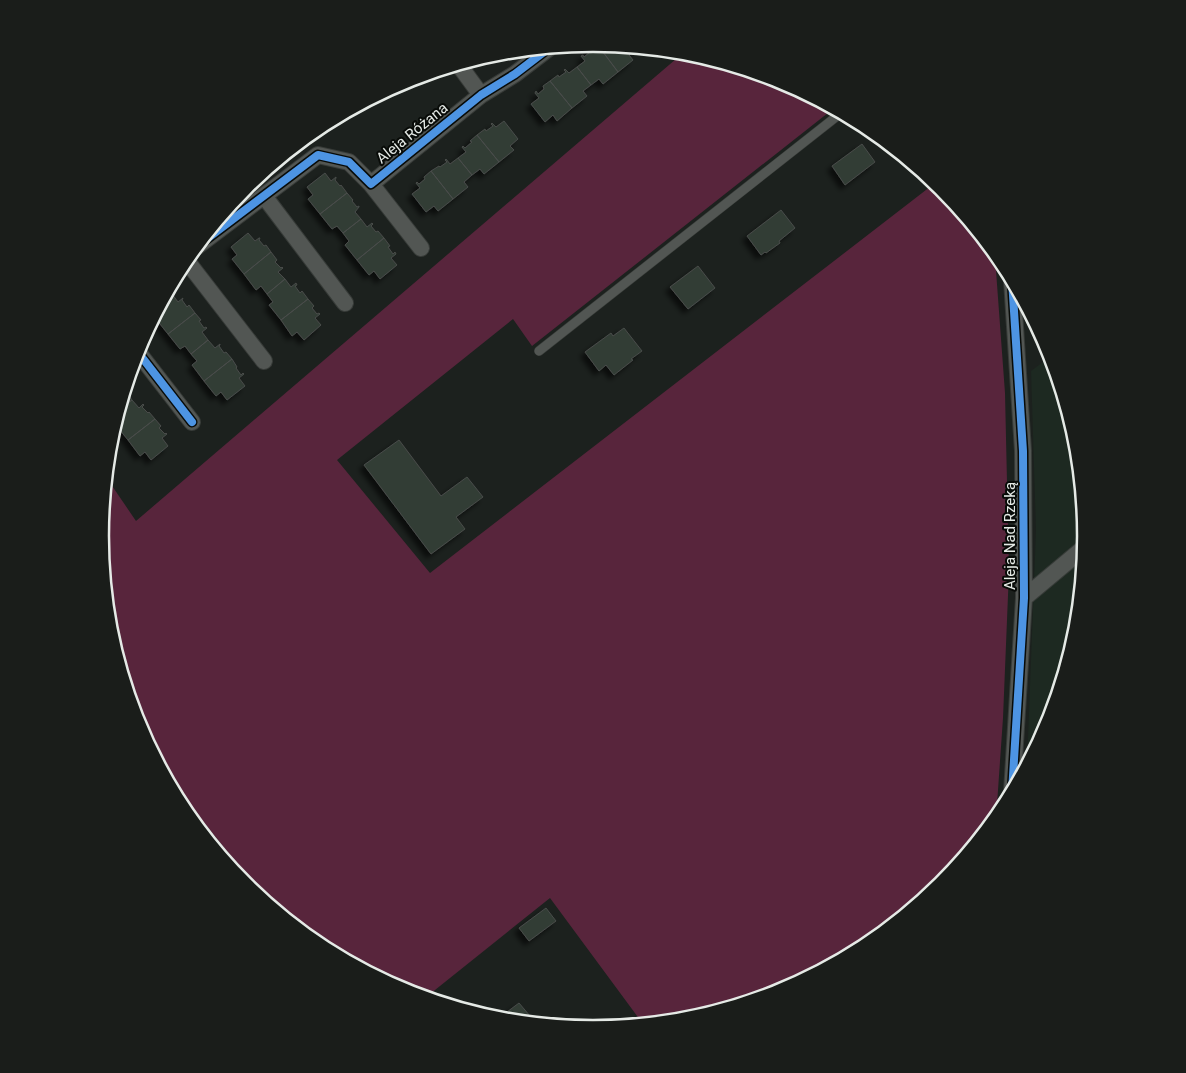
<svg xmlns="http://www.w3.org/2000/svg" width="1186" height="1073" font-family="Roboto,sans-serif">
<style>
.built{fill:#1d2921}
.green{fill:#58253c}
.building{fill:#323d36;stroke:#494c4a;filter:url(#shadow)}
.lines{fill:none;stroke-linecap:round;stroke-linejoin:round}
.service-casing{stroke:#373b38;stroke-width:10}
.minor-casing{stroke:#373b38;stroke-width:18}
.service{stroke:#525653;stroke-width:9}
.minor{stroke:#525653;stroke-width:16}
.cycleway-casing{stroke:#080b08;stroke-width:11}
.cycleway{stroke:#4d94e3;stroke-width:8}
.labels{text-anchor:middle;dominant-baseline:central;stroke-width:4;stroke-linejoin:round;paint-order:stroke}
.street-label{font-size:15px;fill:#e5eae6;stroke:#080b08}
.rim{fill:none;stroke:#e5eae6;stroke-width:2.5}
</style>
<defs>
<filter id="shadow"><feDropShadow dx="-4.5" dy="4.5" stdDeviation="2.5" flood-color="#0009"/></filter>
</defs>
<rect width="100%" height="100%" fill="#1c211e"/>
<path class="built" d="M1051,356L1076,441L1086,537L1076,633L1048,725L1027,764L1036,530L1031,371Z"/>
<path class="green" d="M683,53H689L782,81L833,109L532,346L513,319L337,460L430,573L935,183L942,188L995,253V257L1005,393L1009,571L1003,718L996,819L941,885L867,946L781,992L689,1020L643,1024L550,898L425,998L404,992L319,946L275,910L162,771L138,725L110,632L100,536L106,477L136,521Z"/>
<path class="building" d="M597,44L618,72L603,84L599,79L591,85L577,67L585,61L581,56L583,55L584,57L590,52L589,50Z
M597,44L637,48V49L629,55L633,60L618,72Z
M577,67L591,85L583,91L587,96L572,108L550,81L558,75L559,77L566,72L564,70L565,69L569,73Z
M550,81L572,108L557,121L553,115L545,122L531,104L539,98L535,93L536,91L538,94L544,89L543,86Z
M504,121L518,139L510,146L514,150L499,162L477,135L485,129L486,131L493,126L491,124L492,123L496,127Z
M477,135L499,162L484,174L480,169L472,175L458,158L466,152L462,147L463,146L465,148L472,142L470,141Z
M862,144L875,162L845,185L832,166Z
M458,158L472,175L464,182L468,187L453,199L431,171L439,166L440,167L447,162L445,160L446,159L450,164Z
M431,171L453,199L438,211L434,206L426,212L412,194L420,188L416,183L417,182L419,184L425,179L424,177Z
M325,173L331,181L336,177V178L335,180L340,186L341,185L347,193L320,214L308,199L313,195L307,187Z
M347,193L353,200L352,201L357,207L359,206V207L355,212L361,219L343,233L337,226L332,229L320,214Z
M781,210L795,228L779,241L780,243L766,253L765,252L761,255L747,236Z
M361,219L367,227L372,223L373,224L371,226L376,232L378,231L384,238L357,260L345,245L349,241L343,233Z
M248,233L255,241L259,238H260L259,240L264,246L266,245L271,252L244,274L232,259L237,255L231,247Z
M384,238L390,246L388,247L393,254L395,252L396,254L391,258L397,265L380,279L374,271L369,275L357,260Z
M271,252L277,260L275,262L281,268L282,267L283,268L278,272L285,279L267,294L261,286L256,290L244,274Z
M698,266L715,288L688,309L670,287Z
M285,279L291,287L296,283L297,285L295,286L300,293L302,291L308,299L281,320L269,305L273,302L267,294Z
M172,294L178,302L183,298L182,300L187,307L189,305L195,313L168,334L156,319L160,315L157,311L163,301Z
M308,299L314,306L312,308L317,314L319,313L320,314L315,318L321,325L304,340L297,332L292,336L281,320Z
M195,313L201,320L199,321L204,328L206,327L207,328L202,332L208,340L191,354L185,346L180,349L168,334Z
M624,328L642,351L631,359L633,360L614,375L606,365L599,371L585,352L611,333L613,336Z
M208,340L215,348L220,344V345L219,346L224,353L226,352L232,359L204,381L192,365L197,361L191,354Z
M232,359L237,367L236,368L241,375L243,373L244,374L239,378L245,386L227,400L221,392L216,396L204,381Z
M126,386L128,388L130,387L131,388L126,392L132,400L119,410Z
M132,400L139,408L143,404L144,405L142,407L148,413L149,412L155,419L128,440L116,425L120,422L117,417L119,410Z
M155,419L161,426L159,428L165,434L166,433L167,434L162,438L168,446L151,460L145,452L140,456L128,440Z
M399,440L441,496L467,477L483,497L456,517L465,529L431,554L364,465Z
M546,908L556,921L529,941L519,928Z
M519,1003L530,1016L522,1022L507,1021L503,1015Z"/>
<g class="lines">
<defs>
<path id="service" d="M539,351L841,113"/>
<path id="minor" d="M459,65L481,95
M371,184L421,248
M264,196L345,303
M196,247L318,155L349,162L371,184L481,95L515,74L549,48
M186,260L264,361
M1012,280L1023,451L1024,598L1012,792
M137,351L192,422
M1024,598L1085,547"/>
</defs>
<use href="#service" class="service-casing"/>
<use href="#minor" class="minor-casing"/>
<use href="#service" class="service"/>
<use href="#minor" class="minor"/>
<defs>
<path id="cycleway" d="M196,247L318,155L349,162L371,184L481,95L515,74L549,48
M1012,280L1023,451L1024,598L1012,792
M137,351L192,422"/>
</defs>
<use href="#cycleway" class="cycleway-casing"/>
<use href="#cycleway" class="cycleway"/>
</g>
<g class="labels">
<g class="street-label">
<text transform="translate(412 133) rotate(-39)">Aleja Różana</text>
<text transform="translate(1010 536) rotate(-90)">Aleja Nad Rzeką</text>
</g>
</g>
<path d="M0 0H1186V1073H0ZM109 536a484 484 0 1 1 968 0a484 484 0 1 1-968 0Z" fill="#1a1d1a" fill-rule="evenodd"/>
<path class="rim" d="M109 536a484 484 0 1 1 968 0a484 484 0 1 1-968 0Z"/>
</svg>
